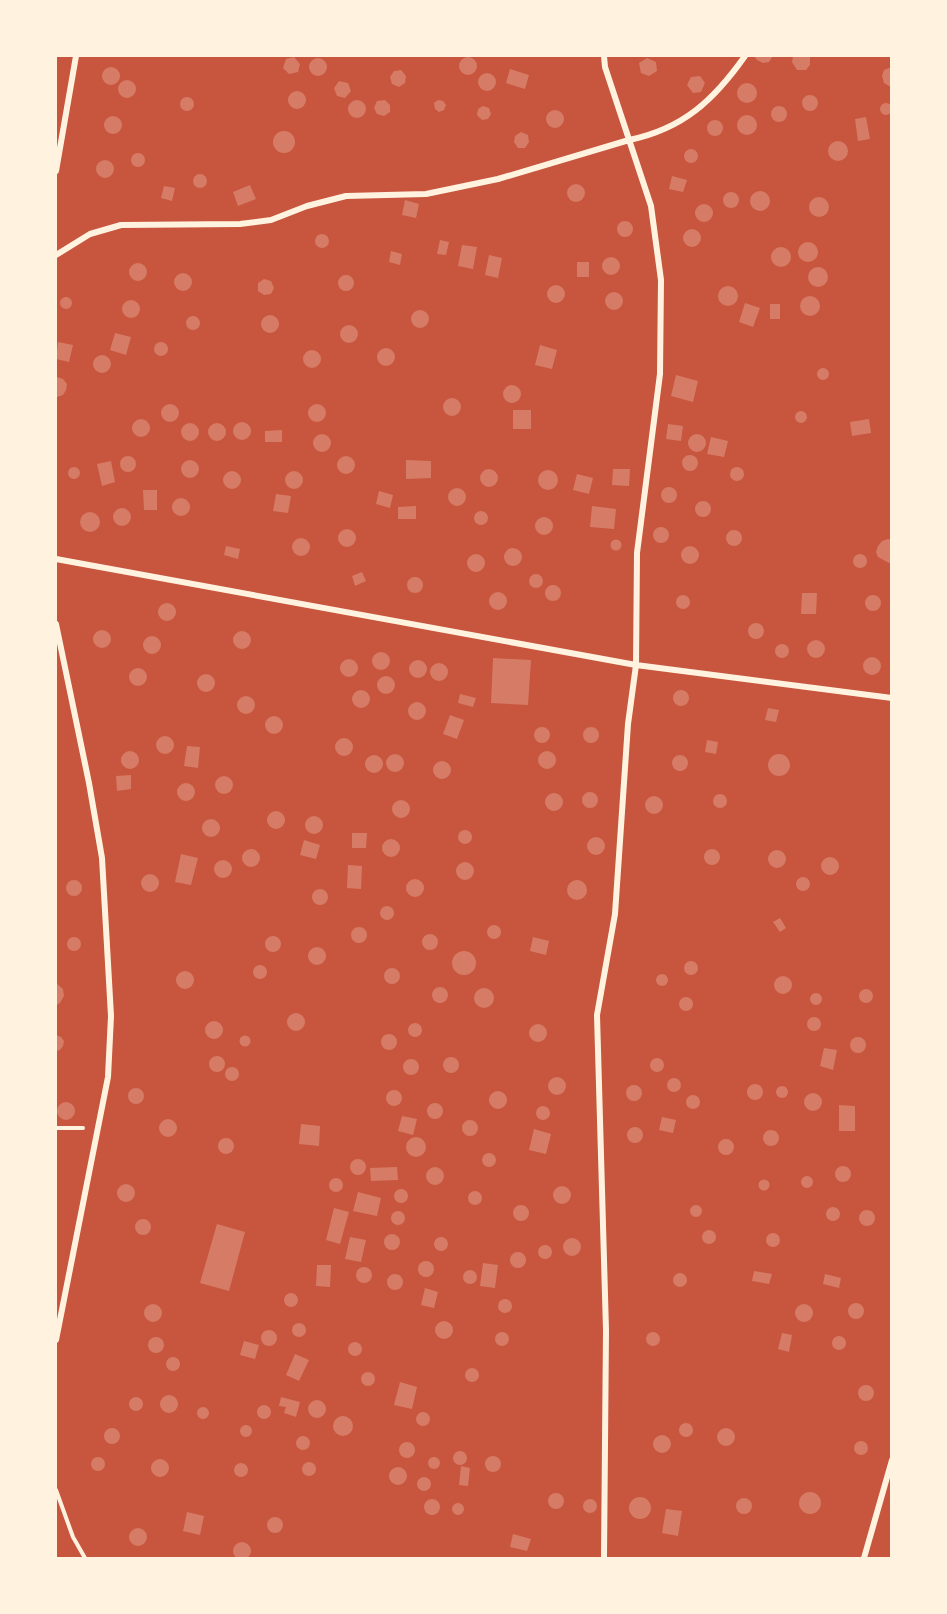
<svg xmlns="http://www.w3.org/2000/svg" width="947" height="1614" font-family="'Work Sans',sans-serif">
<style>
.building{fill:#d67c66}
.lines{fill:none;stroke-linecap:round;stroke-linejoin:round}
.path{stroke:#fff3e0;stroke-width:4}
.minor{stroke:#fff3e0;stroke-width:6}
</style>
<rect width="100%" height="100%" fill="#c8553d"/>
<path class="building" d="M754,56H773L769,62L763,63L757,60Z
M793,56H810V65L806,70H797L792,62Z
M294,57L300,64L298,72L289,74L283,68L286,59Z
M459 66a9 9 0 1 1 18 0a9 9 0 1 1-18 0Z
M647,58L656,62L657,71L649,76L641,73L639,63Z
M309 67a9 9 0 1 1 18 0a9 9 0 1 1-18 0Z
M892,67V86H889L884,83L882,76L884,70Z
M102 76a9 9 0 1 1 18 0a9 9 0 1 1-18 0Z
M510,69L529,75L525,89L506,83Z
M401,70L406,76L405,83L399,87L392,84L390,77L394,71Z
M478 82a9 9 0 1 1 18 0a9 9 0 1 1-18 0Z
M700,76L705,83L701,92L693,93L687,85L691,77Z
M118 89a9 9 0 1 1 18 0a9 9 0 1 1-18 0Z
M339,81L348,83L351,91L345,98L337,96L334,88Z
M737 93a10 10 0 1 1 20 0a10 10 0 1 1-20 0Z
M288 100a9 9 0 1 1 18 0a9 9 0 1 1-18 0Z
M802 103a8 8 0 1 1 16 0a8 8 0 1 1-16 0Z
M180 104a7 7 0 1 1 14 0a7 7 0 1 1-14 0Z
M385,100L390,105V112L384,116L377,114L374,108L377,101Z
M438,100L443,101L446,105L444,110L439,112L435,109L434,103Z
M348 109a9 9 0 1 1 18 0a9 9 0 1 1-18 0Z
M880 109a6 6 0 1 1 12 0a6 6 0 1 1-12 0Z
M771 114a8 8 0 1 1 16 0a8 8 0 1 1-16 0Z
M483,106L489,108L491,114L488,119L482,120L477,115L478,109Z
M546 119a9 9 0 1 1 18 0a9 9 0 1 1-18 0Z
M737 125a10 10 0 1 1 20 0a10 10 0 1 1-20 0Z
M104 125a9 9 0 1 1 18 0a9 9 0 1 1-18 0Z
M866,117L870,139L858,141L855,119Z
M707 128a8 8 0 1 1 16 0a8 8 0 1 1-16 0Z
M273 142a11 11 0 1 1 22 0a11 11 0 1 1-22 0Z
M521,132L528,135L529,142L525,148H518L514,142L515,136Z
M828 151a10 10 0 1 1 20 0a10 10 0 1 1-20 0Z
M684 156a7 7 0 1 1 14 0a7 7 0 1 1-14 0Z
M131 160a7 7 0 1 1 14 0a7 7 0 1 1-14 0Z
M96 169a9 9 0 1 1 18 0a9 9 0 1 1-18 0Z
M193 181a7 7 0 1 1 14 0a7 7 0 1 1-14 0Z
M672,176L687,180L683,192L669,189Z
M567 193a9 9 0 1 1 18 0a9 9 0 1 1-18 0Z
M250,185L256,199L238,206L233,192Z
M164,186L175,188L172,201L161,198Z
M750 201a10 10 0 1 1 20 0a10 10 0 1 1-20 0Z
M723 200a8 8 0 1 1 16 0a8 8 0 1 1-16 0Z
M809 207a10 10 0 1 1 20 0a10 10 0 1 1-20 0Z
M405,200L419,204L416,218L402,215Z
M695 213a9 9 0 1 1 18 0a9 9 0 1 1-18 0Z
M617 229a8 8 0 1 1 16 0a8 8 0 1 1-16 0Z
M683 238a9 9 0 1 1 18 0a9 9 0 1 1-18 0Z
M315 241a7 7 0 1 1 14 0a7 7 0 1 1-14 0Z
M440,240L449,242L446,255L437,254Z
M798 252a10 10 0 1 1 20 0a10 10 0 1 1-20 0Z
M462,245L477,247L473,269L458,266Z
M771 257a10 10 0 1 1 20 0a10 10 0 1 1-20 0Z
M391,251L402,254L400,265L389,262Z
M489,255L502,258L498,278L485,275Z
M602 266a9 9 0 1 1 18 0a9 9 0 1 1-18 0Z
M577,262H589V277H577Z
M129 272a9 9 0 1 1 18 0a9 9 0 1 1-18 0Z
M808 277a10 10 0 1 1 20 0a10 10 0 1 1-20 0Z
M174 282a9 9 0 1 1 18 0a9 9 0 1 1-18 0Z
M338 283a8 8 0 1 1 16 0a8 8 0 1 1-16 0Z
M264,279L271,281L274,288L271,294L264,295L258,291V283Z
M547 294a9 9 0 1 1 18 0a9 9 0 1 1-18 0Z
M718 296a10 10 0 1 1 20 0a10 10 0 1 1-20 0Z
M605 301a9 9 0 1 1 18 0a9 9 0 1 1-18 0Z
M800 306a10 10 0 1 1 20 0a10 10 0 1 1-20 0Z
M60 303a6 6 0 1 1 12 0a6 6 0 1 1-12 0Z
M122 309a9 9 0 1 1 18 0a9 9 0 1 1-18 0Z
M745,303L760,308L753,327L739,322Z
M770,304H780V319H770Z
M411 319a9 9 0 1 1 18 0a9 9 0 1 1-18 0Z
M261 324a9 9 0 1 1 18 0a9 9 0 1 1-18 0Z
M186 323a7 7 0 1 1 14 0a7 7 0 1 1-14 0Z
M340 334a9 9 0 1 1 18 0a9 9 0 1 1-18 0Z
M115,333L131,337L126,355L110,350Z
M154 349a7 7 0 1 1 14 0a7 7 0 1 1-14 0Z
M58,342L73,345L69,362L56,359Z
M540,345L557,350L552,369L535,365Z
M377 357a9 9 0 1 1 18 0a9 9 0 1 1-18 0Z
M303 359a9 9 0 1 1 18 0a9 9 0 1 1-18 0Z
M93 364a9 9 0 1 1 18 0a9 9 0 1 1-18 0Z
M817 374a6 6 0 1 1 12 0a6 6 0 1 1-12 0Z
M676,375L698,381L693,402L671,396Z
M57,377L63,379L67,384L66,390L63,395L57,397H56Z
M503 394a9 9 0 1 1 18 0a9 9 0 1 1-18 0Z
M443 407a9 9 0 1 1 18 0a9 9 0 1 1-18 0Z
M161 413a9 9 0 1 1 18 0a9 9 0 1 1-18 0Z
M308 413a9 9 0 1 1 18 0a9 9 0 1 1-18 0Z
M513,410H531V429H513Z
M795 417a6 6 0 1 1 12 0a6 6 0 1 1-12 0Z
M869,419L871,433L852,436L850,422Z
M132 428a9 9 0 1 1 18 0a9 9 0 1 1-18 0Z
M233 431a9 9 0 1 1 18 0a9 9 0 1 1-18 0Z
M208 432a9 9 0 1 1 18 0a9 9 0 1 1-18 0Z
M181 432a9 9 0 1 1 18 0a9 9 0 1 1-18 0Z
M668,424L683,426L681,441L666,439Z
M282,430V442H265V431Z
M313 443a9 9 0 1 1 18 0a9 9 0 1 1-18 0Z
M688 443a9 9 0 1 1 18 0a9 9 0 1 1-18 0Z
M711,437L728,441L724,457L707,454Z
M682 463a8 8 0 1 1 16 0a8 8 0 1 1-16 0Z
M120 464a8 8 0 1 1 16 0a8 8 0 1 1-16 0Z
M337 465a9 9 0 1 1 18 0a9 9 0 1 1-18 0Z
M406,460L431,461V478L406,479Z
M181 469a9 9 0 1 1 18 0a9 9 0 1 1-18 0Z
M111,461L115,482L102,486L97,464Z
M730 474a7 7 0 1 1 14 0a7 7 0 1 1-14 0Z
M68 473a6 6 0 1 1 12 0a6 6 0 1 1-12 0Z
M613,469H630L629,486L612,485Z
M480 478a9 9 0 1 1 18 0a9 9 0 1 1-18 0Z
M538 480a10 10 0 1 1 20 0a10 10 0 1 1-20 0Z
M223 480a9 9 0 1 1 18 0a9 9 0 1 1-18 0Z
M285 480a9 9 0 1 1 18 0a9 9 0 1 1-18 0Z
M577,474L593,478L589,494L573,490Z
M661 495a8 8 0 1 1 16 0a8 8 0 1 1-16 0Z
M448 497a9 9 0 1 1 18 0a9 9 0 1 1-18 0Z
M143,490H157V510H144Z
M379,491L393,495L390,508L376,504Z
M276,494L291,496L288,513L273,511Z
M172 507a9 9 0 1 1 18 0a9 9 0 1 1-18 0Z
M695 509a8 8 0 1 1 16 0a8 8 0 1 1-16 0Z
M416,506V519H398V507Z
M592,506L616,509L614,529L590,527Z
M113 517a9 9 0 1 1 18 0a9 9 0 1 1-18 0Z
M474 518a7 7 0 1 1 14 0a7 7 0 1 1-14 0Z
M80 522a10 10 0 1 1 20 0a10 10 0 1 1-20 0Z
M535 526a9 9 0 1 1 18 0a9 9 0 1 1-18 0Z
M653 535a8 8 0 1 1 16 0a8 8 0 1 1-16 0Z
M338 538a9 9 0 1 1 18 0a9 9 0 1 1-18 0Z
M726 538a8 8 0 1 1 16 0a8 8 0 1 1-16 0Z
M292 547a9 9 0 1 1 18 0a9 9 0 1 1-18 0Z
M888,539L892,540V562L889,563L878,557L876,552L878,546L882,541Z
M610.5 545a5.5 5.5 0 1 1 11 0a5.5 5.5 0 1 1-11 0Z
M226,546L240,549L238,559L224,555Z
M681 555a9 9 0 1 1 18 0a9 9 0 1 1-18 0Z
M504 557a9 9 0 1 1 18 0a9 9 0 1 1-18 0Z
M853 561a7 7 0 1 1 14 0a7 7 0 1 1-14 0Z
M467 563a9 9 0 1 1 18 0a9 9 0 1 1-18 0Z
M362,572L366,581L355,586L352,576Z
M529 581a7 7 0 1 1 14 0a7 7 0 1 1-14 0Z
M407 585a8 8 0 1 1 16 0a8 8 0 1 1-16 0Z
M545 593a8 8 0 1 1 16 0a8 8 0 1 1-16 0Z
M489 601a9 9 0 1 1 18 0a9 9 0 1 1-18 0Z
M802,593H817L816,614H801Z
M676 602a7 7 0 1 1 14 0a7 7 0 1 1-14 0Z
M865 603a8 8 0 1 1 16 0a8 8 0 1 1-16 0Z
M158 612a9 9 0 1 1 18 0a9 9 0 1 1-18 0Z
M748 631a8 8 0 1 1 16 0a8 8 0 1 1-16 0Z
M93 639a9 9 0 1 1 18 0a9 9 0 1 1-18 0Z
M233 640a9 9 0 1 1 18 0a9 9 0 1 1-18 0Z
M143 645a9 9 0 1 1 18 0a9 9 0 1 1-18 0Z
M807 649a9 9 0 1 1 18 0a9 9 0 1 1-18 0Z
M775 651a7 7 0 1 1 14 0a7 7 0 1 1-14 0Z
M372 661a9 9 0 1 1 18 0a9 9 0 1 1-18 0Z
M863 666a9 9 0 1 1 18 0a9 9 0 1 1-18 0Z
M493,658L531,660L528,705L491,703Z
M340 668a9 9 0 1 1 18 0a9 9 0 1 1-18 0Z
M409 669a9 9 0 1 1 18 0a9 9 0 1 1-18 0Z
M430 672a9 9 0 1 1 18 0a9 9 0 1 1-18 0Z
M129 677a9 9 0 1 1 18 0a9 9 0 1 1-18 0Z
M197 683a9 9 0 1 1 18 0a9 9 0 1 1-18 0Z
M377 685a9 9 0 1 1 18 0a9 9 0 1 1-18 0Z
M352 699a9 9 0 1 1 18 0a9 9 0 1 1-18 0Z
M673 698a8 8 0 1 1 16 0a8 8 0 1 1-16 0Z
M460,694L476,698L473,707L458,703Z
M237 705a9 9 0 1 1 18 0a9 9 0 1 1-18 0Z
M408 711a9 9 0 1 1 18 0a9 9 0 1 1-18 0Z
M768,708L779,710L776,722L765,720Z
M450,715L464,720L457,739L443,734Z
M265 725a9 9 0 1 1 18 0a9 9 0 1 1-18 0Z
M534 735a8 8 0 1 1 16 0a8 8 0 1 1-16 0Z
M583 735a8 8 0 1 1 16 0a8 8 0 1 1-16 0Z
M156 745a9 9 0 1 1 18 0a9 9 0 1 1-18 0Z
M335 747a9 9 0 1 1 18 0a9 9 0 1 1-18 0Z
M707,740L718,742L716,754L705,752Z
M187,746L200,747L198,768L184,766Z
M121 760a9 9 0 1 1 18 0a9 9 0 1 1-18 0Z
M538 760a9 9 0 1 1 18 0a9 9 0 1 1-18 0Z
M386 763a9 9 0 1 1 18 0a9 9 0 1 1-18 0Z
M768 765a11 11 0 1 1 22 0a11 11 0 1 1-22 0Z
M672 763a8 8 0 1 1 16 0a8 8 0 1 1-16 0Z
M365 764a9 9 0 1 1 18 0a9 9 0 1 1-18 0Z
M433 770a9 9 0 1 1 18 0a9 9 0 1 1-18 0Z
M131,775V789L117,791L116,776Z
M215 785a9 9 0 1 1 18 0a9 9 0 1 1-18 0Z
M177 792a9 9 0 1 1 18 0a9 9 0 1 1-18 0Z
M582 800a8 8 0 1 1 16 0a8 8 0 1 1-16 0Z
M545 802a9 9 0 1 1 18 0a9 9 0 1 1-18 0Z
M713 801a7 7 0 1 1 14 0a7 7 0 1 1-14 0Z
M645 805a9 9 0 1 1 18 0a9 9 0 1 1-18 0Z
M392 809a9 9 0 1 1 18 0a9 9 0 1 1-18 0Z
M267 820a9 9 0 1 1 18 0a9 9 0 1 1-18 0Z
M305 825a9 9 0 1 1 18 0a9 9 0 1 1-18 0Z
M202 828a9 9 0 1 1 18 0a9 9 0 1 1-18 0Z
M458 837a7 7 0 1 1 14 0a7 7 0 1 1-14 0Z
M352,833H367L366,848H352Z
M587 846a9 9 0 1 1 18 0a9 9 0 1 1-18 0Z
M382 848a9 9 0 1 1 18 0a9 9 0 1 1-18 0Z
M304,840L320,845L316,859L300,855Z
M242 858a9 9 0 1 1 18 0a9 9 0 1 1-18 0Z
M704 857a8 8 0 1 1 16 0a8 8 0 1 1-16 0Z
M768 859a9 9 0 1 1 18 0a9 9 0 1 1-18 0Z
M181,854L198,858L191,885L175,882Z
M821 866a9 9 0 1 1 18 0a9 9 0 1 1-18 0Z
M214 869a9 9 0 1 1 18 0a9 9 0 1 1-18 0Z
M456 871a9 9 0 1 1 18 0a9 9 0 1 1-18 0Z
M348,865L362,866L361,889L347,888Z
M141 883a9 9 0 1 1 18 0a9 9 0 1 1-18 0Z
M796 884a7 7 0 1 1 14 0a7 7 0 1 1-14 0Z
M406 888a9 9 0 1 1 18 0a9 9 0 1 1-18 0Z
M66 888a8 8 0 1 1 16 0a8 8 0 1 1-16 0Z
M567 890a10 10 0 1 1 20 0a10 10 0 1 1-20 0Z
M312 897a8 8 0 1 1 16 0a8 8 0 1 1-16 0Z
M380 913a7 7 0 1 1 14 0a7 7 0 1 1-14 0Z
M780,918L786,928L780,932L773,922Z
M487 932a7 7 0 1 1 14 0a7 7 0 1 1-14 0Z
M351 935a8 8 0 1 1 16 0a8 8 0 1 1-16 0Z
M422 942a8 8 0 1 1 16 0a8 8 0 1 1-16 0Z
M265 944a8 8 0 1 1 16 0a8 8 0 1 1-16 0Z
M533,937L549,941L546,955L530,951Z
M67 944a7 7 0 1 1 14 0a7 7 0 1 1-14 0Z
M308 956a9 9 0 1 1 18 0a9 9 0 1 1-18 0Z
M452 963a12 12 0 1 1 24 0a12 12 0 1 1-24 0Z
M684 968a7 7 0 1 1 14 0a7 7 0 1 1-14 0Z
M253 972a7 7 0 1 1 14 0a7 7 0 1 1-14 0Z
M384 976a8 8 0 1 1 16 0a8 8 0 1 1-16 0Z
M176 980a9 9 0 1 1 18 0a9 9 0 1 1-18 0Z
M656 980a6 6 0 1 1 12 0a6 6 0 1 1-12 0Z
M774 985a9 9 0 1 1 18 0a9 9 0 1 1-18 0Z
M56,983L63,989L64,996L60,1003L56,1005Z
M432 995a8 8 0 1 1 16 0a8 8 0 1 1-16 0Z
M474 998a10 10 0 1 1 20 0a10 10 0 1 1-20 0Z
M859 996a7 7 0 1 1 14 0a7 7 0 1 1-14 0Z
M810 999a6 6 0 1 1 12 0a6 6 0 1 1-12 0Z
M679 1004a7 7 0 1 1 14 0a7 7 0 1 1-14 0Z
M287 1022a9 9 0 1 1 18 0a9 9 0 1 1-18 0Z
M807 1024a7 7 0 1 1 14 0a7 7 0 1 1-14 0Z
M205 1030a9 9 0 1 1 18 0a9 9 0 1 1-18 0Z
M408 1030a7 7 0 1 1 14 0a7 7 0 1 1-14 0Z
M529 1033a9 9 0 1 1 18 0a9 9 0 1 1-18 0Z
M381 1042a8 8 0 1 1 16 0a8 8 0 1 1-16 0Z
M56,1035L61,1037L64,1041L63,1046L60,1050L56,1051Z
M239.5 1041a5.5 5.5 0 1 1 11 0a5.5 5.5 0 1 1-11 0Z
M850 1045a8 8 0 1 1 16 0a8 8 0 1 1-16 0Z
M824,1048L837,1050L833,1070L820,1066Z
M209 1064a8 8 0 1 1 16 0a8 8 0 1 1-16 0Z
M443 1065a8 8 0 1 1 16 0a8 8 0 1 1-16 0Z
M650 1065a7 7 0 1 1 14 0a7 7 0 1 1-14 0Z
M403 1067a8 8 0 1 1 16 0a8 8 0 1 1-16 0Z
M225 1074a7 7 0 1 1 14 0a7 7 0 1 1-14 0Z
M548 1086a9 9 0 1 1 18 0a9 9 0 1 1-18 0Z
M667 1085a7 7 0 1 1 14 0a7 7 0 1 1-14 0Z
M747 1092a8 8 0 1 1 16 0a8 8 0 1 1-16 0Z
M626 1093a8 8 0 1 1 16 0a8 8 0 1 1-16 0Z
M776 1092a6 6 0 1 1 12 0a6 6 0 1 1-12 0Z
M128 1096a8 8 0 1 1 16 0a8 8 0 1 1-16 0Z
M386 1098a8 8 0 1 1 16 0a8 8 0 1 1-16 0Z
M489 1100a9 9 0 1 1 18 0a9 9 0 1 1-18 0Z
M804 1102a9 9 0 1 1 18 0a9 9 0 1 1-18 0Z
M686 1102a7 7 0 1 1 14 0a7 7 0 1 1-14 0Z
M57 1111a9 9 0 1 1 18 0a9 9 0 1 1-18 0Z
M427 1111a8 8 0 1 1 16 0a8 8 0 1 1-16 0Z
M839,1105L855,1106V1131H839Z
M536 1113a7 7 0 1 1 14 0a7 7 0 1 1-14 0Z
M402,1116L417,1119L413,1135L398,1131Z
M662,1117L676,1120L673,1133L659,1130Z
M159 1128a9 9 0 1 1 18 0a9 9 0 1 1-18 0Z
M462 1128a8 8 0 1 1 16 0a8 8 0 1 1-16 0Z
M301,1124L320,1126L319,1146L299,1144Z
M627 1135a8 8 0 1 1 16 0a8 8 0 1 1-16 0Z
M534,1129L551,1134L546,1154L529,1150Z
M763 1138a8 8 0 1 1 16 0a8 8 0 1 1-16 0Z
M406 1147a10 10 0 1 1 20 0a10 10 0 1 1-20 0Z
M218 1146a8 8 0 1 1 16 0a8 8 0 1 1-16 0Z
M718 1147a8 8 0 1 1 16 0a8 8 0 1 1-16 0Z
M482 1160a7 7 0 1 1 14 0a7 7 0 1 1-14 0Z
M350 1167a8 8 0 1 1 16 0a8 8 0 1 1-16 0Z
M835 1174a8 8 0 1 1 16 0a8 8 0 1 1-16 0Z
M397,1167L398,1180L371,1181L370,1168Z
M426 1176a9 9 0 1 1 18 0a9 9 0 1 1-18 0Z
M801 1182a6 6 0 1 1 12 0a6 6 0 1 1-12 0Z
M329 1185a7 7 0 1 1 14 0a7 7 0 1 1-14 0Z
M758.5 1185a5.5 5.5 0 1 1 11 0a5.5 5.5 0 1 1-11 0Z
M117 1193a9 9 0 1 1 18 0a9 9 0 1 1-18 0Z
M553 1195a9 9 0 1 1 18 0a9 9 0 1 1-18 0Z
M394 1196a7 7 0 1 1 14 0a7 7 0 1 1-14 0Z
M468 1198a7 7 0 1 1 14 0a7 7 0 1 1-14 0Z
M358,1192L381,1198L377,1216L353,1211Z
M690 1211a6 6 0 1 1 12 0a6 6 0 1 1-12 0Z
M513 1213a8 8 0 1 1 16 0a8 8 0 1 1-16 0Z
M826 1214a7 7 0 1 1 14 0a7 7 0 1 1-14 0Z
M334,1208L349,1212L340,1244L326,1240Z
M859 1218a8 8 0 1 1 16 0a8 8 0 1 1-16 0Z
M391 1218a7 7 0 1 1 14 0a7 7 0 1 1-14 0Z
M135 1227a8 8 0 1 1 16 0a8 8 0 1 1-16 0Z
M217,1224L245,1232L229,1291L200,1283Z
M702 1237a7 7 0 1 1 14 0a7 7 0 1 1-14 0Z
M766 1240a7 7 0 1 1 14 0a7 7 0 1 1-14 0Z
M384 1242a8 8 0 1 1 16 0a8 8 0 1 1-16 0Z
M434 1244a7 7 0 1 1 14 0a7 7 0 1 1-14 0Z
M350,1237L366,1240L361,1262L345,1259Z
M563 1247a9 9 0 1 1 18 0a9 9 0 1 1-18 0Z
M538 1252a7 7 0 1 1 14 0a7 7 0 1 1-14 0Z
M510 1260a8 8 0 1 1 16 0a8 8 0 1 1-16 0Z
M418 1269a8 8 0 1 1 16 0a8 8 0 1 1-16 0Z
M483,1263L498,1265L495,1288L480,1286Z
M317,1265H331L330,1287L316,1286Z
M356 1275a8 8 0 1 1 16 0a8 8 0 1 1-16 0Z
M463 1277a7 7 0 1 1 14 0a7 7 0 1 1-14 0Z
M754,1271L772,1274L769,1284L752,1281Z
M673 1280a7 7 0 1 1 14 0a7 7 0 1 1-14 0Z
M825,1274L841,1278L839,1288L823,1284Z
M387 1282a8 8 0 1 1 16 0a8 8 0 1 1-16 0Z
M425,1288L438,1292L434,1308L421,1305Z
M284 1300a7 7 0 1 1 14 0a7 7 0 1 1-14 0Z
M498 1306a7 7 0 1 1 14 0a7 7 0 1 1-14 0Z
M848 1311a8 8 0 1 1 16 0a8 8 0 1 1-16 0Z
M144 1313a9 9 0 1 1 18 0a9 9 0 1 1-18 0Z
M795 1313a9 9 0 1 1 18 0a9 9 0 1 1-18 0Z
M435 1330a9 9 0 1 1 18 0a9 9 0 1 1-18 0Z
M292 1330a7 7 0 1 1 14 0a7 7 0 1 1-14 0Z
M261 1338a8 8 0 1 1 16 0a8 8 0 1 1-16 0Z
M646 1339a7 7 0 1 1 14 0a7 7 0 1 1-14 0Z
M495 1339a7 7 0 1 1 14 0a7 7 0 1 1-14 0Z
M782,1333L792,1335L789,1352L778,1349Z
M832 1343a7 7 0 1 1 14 0a7 7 0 1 1-14 0Z
M148 1345a8 8 0 1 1 16 0a8 8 0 1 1-16 0Z
M244,1341L259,1345L255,1359L240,1355Z
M348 1349a7 7 0 1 1 14 0a7 7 0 1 1-14 0Z
M295,1354L309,1360L299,1381L286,1375Z
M166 1364a7 7 0 1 1 14 0a7 7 0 1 1-14 0Z
M465 1375a7 7 0 1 1 14 0a7 7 0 1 1-14 0Z
M361 1379a7 7 0 1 1 14 0a7 7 0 1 1-14 0Z
M400,1382L417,1387L412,1409L394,1405Z
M858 1393a8 8 0 1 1 16 0a8 8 0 1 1-16 0Z
M160 1404a9 9 0 1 1 18 0a9 9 0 1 1-18 0Z
M129 1404a7 7 0 1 1 14 0a7 7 0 1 1-14 0Z
M281,1397L300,1402L296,1417L284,1413L286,1407L279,1406Z
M308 1409a9 9 0 1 1 18 0a9 9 0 1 1-18 0Z
M257 1412a7 7 0 1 1 14 0a7 7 0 1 1-14 0Z
M197 1413a6 6 0 1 1 12 0a6 6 0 1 1-12 0Z
M416 1419a7 7 0 1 1 14 0a7 7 0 1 1-14 0Z
M333 1426a10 10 0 1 1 20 0a10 10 0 1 1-20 0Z
M679 1430a7 7 0 1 1 14 0a7 7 0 1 1-14 0Z
M240 1431a6 6 0 1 1 12 0a6 6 0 1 1-12 0Z
M104 1436a8 8 0 1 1 16 0a8 8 0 1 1-16 0Z
M717 1437a9 9 0 1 1 18 0a9 9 0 1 1-18 0Z
M653 1444a9 9 0 1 1 18 0a9 9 0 1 1-18 0Z
M296 1443a7 7 0 1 1 14 0a7 7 0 1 1-14 0Z
M854 1448a7 7 0 1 1 14 0a7 7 0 1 1-14 0Z
M399 1450a8 8 0 1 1 16 0a8 8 0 1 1-16 0Z
M453 1458a7 7 0 1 1 14 0a7 7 0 1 1-14 0Z
M485 1464a8 8 0 1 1 16 0a8 8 0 1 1-16 0Z
M428 1463a6 6 0 1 1 12 0a6 6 0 1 1-12 0Z
M91 1464a7 7 0 1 1 14 0a7 7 0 1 1-14 0Z
M151 1468a9 9 0 1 1 18 0a9 9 0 1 1-18 0Z
M302 1469a7 7 0 1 1 14 0a7 7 0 1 1-14 0Z
M234 1470a7 7 0 1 1 14 0a7 7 0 1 1-14 0Z
M461,1466L470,1468L468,1486L459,1485Z
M389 1476a9 9 0 1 1 18 0a9 9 0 1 1-18 0Z
M417 1484a7 7 0 1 1 14 0a7 7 0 1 1-14 0Z
M799 1503a11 11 0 1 1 22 0a11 11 0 1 1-22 0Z
M548 1501a8 8 0 1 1 16 0a8 8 0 1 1-16 0Z
M629 1508a11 11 0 1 1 22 0a11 11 0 1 1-22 0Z
M736 1506a8 8 0 1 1 16 0a8 8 0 1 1-16 0Z
M583 1506a7 7 0 1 1 14 0a7 7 0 1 1-14 0Z
M424 1507a8 8 0 1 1 16 0a8 8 0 1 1-16 0Z
M452 1509a6 6 0 1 1 12 0a6 6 0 1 1-12 0Z
M666,1509L682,1511L678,1536L662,1533Z
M187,1512L204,1516L200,1535L183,1531Z
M267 1525a8 8 0 1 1 16 0a8 8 0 1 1-16 0Z
M129 1537a9 9 0 1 1 18 0a9 9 0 1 1-18 0Z
M513,1534L531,1539L527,1551L510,1547Z
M233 1551a9 9 0 1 1 18 0a9 9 0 1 1-18 0Z"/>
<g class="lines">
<path class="path" d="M56,1128H83
M56,1490L73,1537L85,1558"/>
<path class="minor" d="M56,171L76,56
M56,255L90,234L121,225L240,224L271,220L307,206L346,196L426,194L498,179L629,140C683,129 714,100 745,56
M56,559L636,665L892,698
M56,624L89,783L102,858L111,1016L108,1077L56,1340
M604,1558L606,1330L597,1015L615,914L628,724L636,665L637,553L660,374L661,280L651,206L605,67L604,56
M864,1558L892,1460"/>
</g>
<rect width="947" height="1614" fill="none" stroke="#fff3e0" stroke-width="114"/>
</svg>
